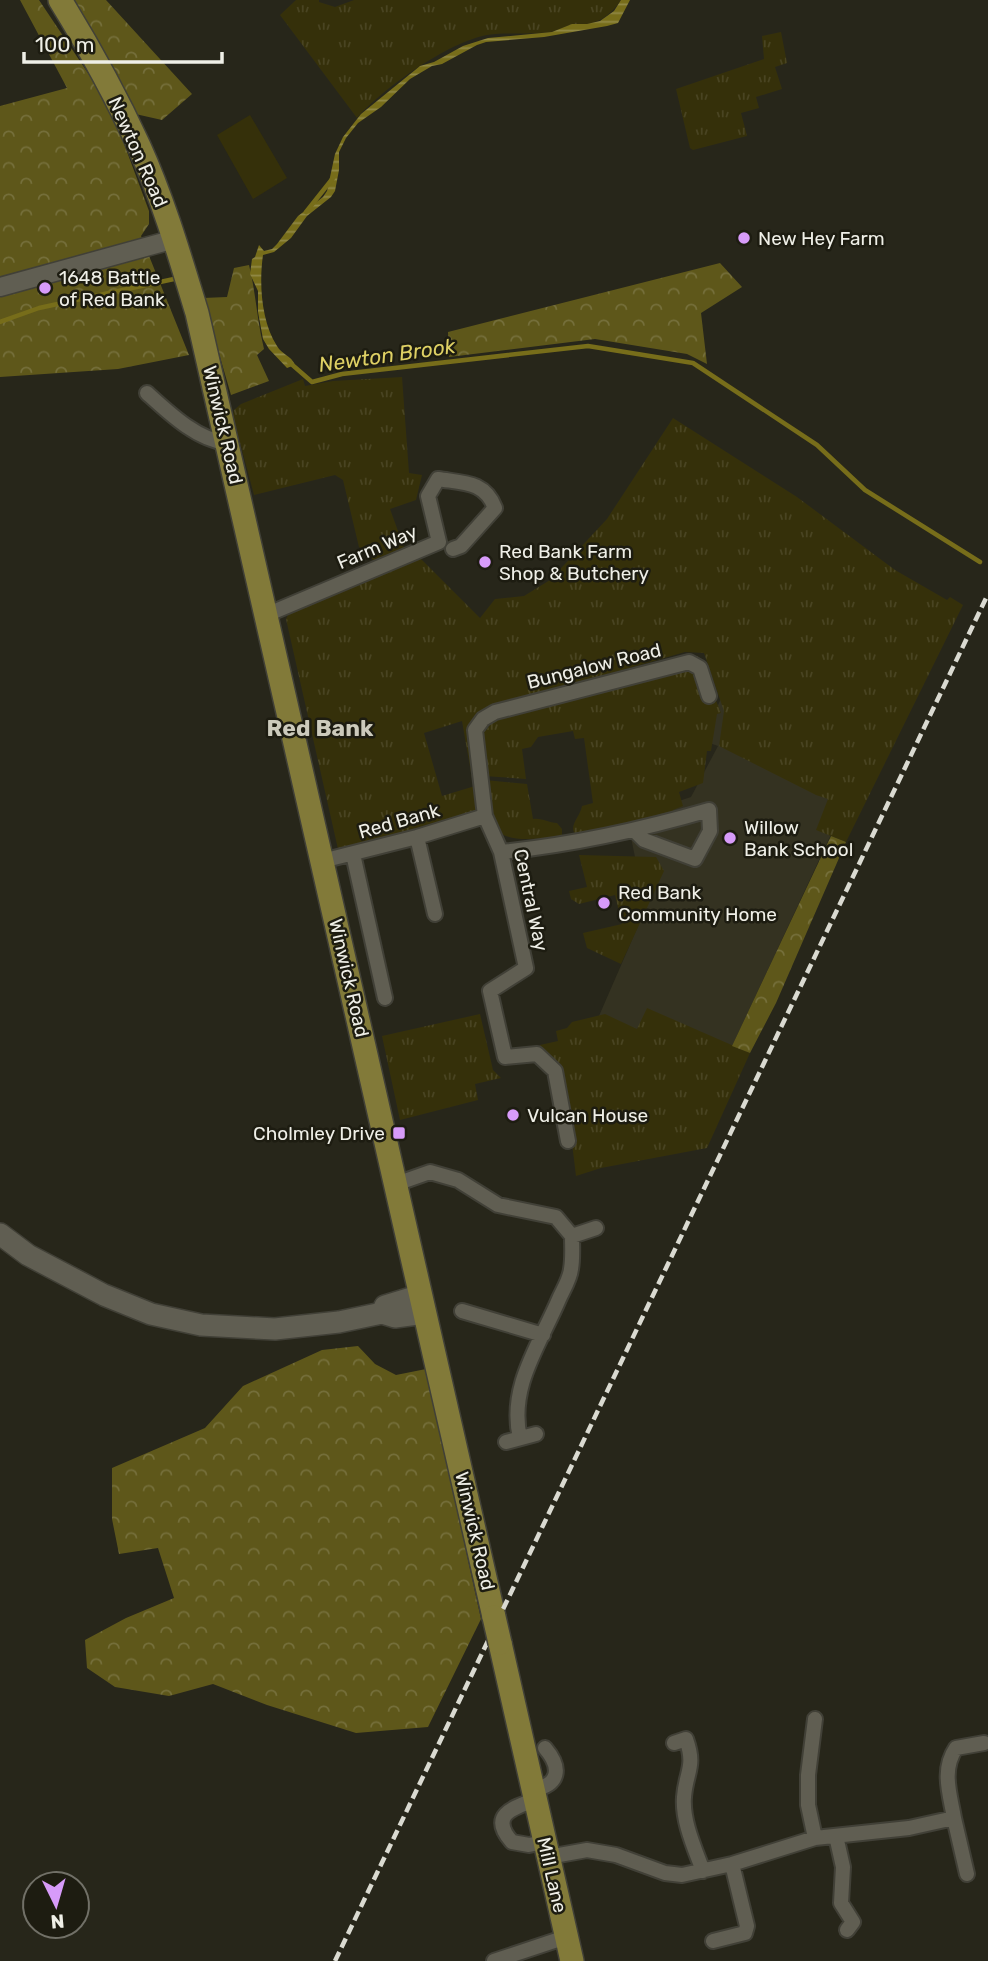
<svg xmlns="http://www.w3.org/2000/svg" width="988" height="1961" font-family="Rubik,sans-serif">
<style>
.built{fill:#343221}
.grass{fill:url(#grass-tufts)}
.forest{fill:url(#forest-crowns)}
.green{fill:#35300a}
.water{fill:url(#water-rules)}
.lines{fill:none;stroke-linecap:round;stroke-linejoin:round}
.stream{stroke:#776d1a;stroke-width:4.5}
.minor-casing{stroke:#414037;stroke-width:18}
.tertiary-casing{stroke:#414037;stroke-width:21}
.secondary-casing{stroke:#414037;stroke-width:24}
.primary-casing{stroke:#414037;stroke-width:26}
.minor{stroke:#605e52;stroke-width:14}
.tertiary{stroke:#605e52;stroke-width:18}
.secondary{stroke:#605e52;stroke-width:21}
.primary{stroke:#827a39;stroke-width:23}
.rail{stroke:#dadad1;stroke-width:4.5;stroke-dasharray:10 5;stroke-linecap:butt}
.primary-bridge-casing{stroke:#414037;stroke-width:26;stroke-linecap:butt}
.primary-bridge{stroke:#827a39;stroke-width:23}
.poi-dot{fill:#d79bf9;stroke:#1d1c11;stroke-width:2.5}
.labels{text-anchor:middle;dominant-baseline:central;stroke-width:5;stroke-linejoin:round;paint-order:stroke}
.street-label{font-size:19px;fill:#efefe7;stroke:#1d1c11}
.poi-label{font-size:19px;fill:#efefe7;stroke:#1d1c11;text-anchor:start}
.water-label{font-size:21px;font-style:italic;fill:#ded064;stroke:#1d1c11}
.quarter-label{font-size:23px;font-weight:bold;fill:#cccabc;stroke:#1d1c11}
</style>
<defs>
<pattern id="grass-tufts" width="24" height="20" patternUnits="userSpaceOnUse" patternTransform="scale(1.75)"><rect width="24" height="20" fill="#35300a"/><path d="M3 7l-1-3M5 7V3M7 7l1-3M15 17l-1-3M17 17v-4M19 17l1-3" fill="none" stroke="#494422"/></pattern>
<pattern id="forest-crowns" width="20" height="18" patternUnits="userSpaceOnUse" patternTransform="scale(1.75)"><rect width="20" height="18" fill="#5e571a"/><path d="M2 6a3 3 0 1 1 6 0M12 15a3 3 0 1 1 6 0" fill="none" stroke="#756f3b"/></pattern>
<pattern id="water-rules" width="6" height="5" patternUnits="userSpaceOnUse" patternTransform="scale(1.75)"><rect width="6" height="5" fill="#776d1a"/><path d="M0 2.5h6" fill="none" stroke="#918946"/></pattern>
</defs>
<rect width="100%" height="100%" fill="#27261a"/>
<path class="built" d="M801,534L841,813L685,1147L582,1055L639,924L660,866L656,858L635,857L627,818L691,797L718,746L701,740Z"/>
<path class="grass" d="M296,0H319V2L335,7L354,0H621C613,12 602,22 587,24C582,25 576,23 571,25C564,26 558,31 551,32C530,35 508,32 487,35C448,42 382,89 357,118L280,15Z
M781,32L787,63L775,67L782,89L756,97L759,108L741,113L747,136L693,150L690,148L676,89L764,59L762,36Z
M402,377L409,473L422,475L416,500L390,509L406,553L378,564L359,547L343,480L335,475L254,495L233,416L234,410L241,404L303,379L305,386L333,381Z
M673,418L797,497L895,570L947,600L950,597L963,605L846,842L816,830L828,799L816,795L719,746L724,711L704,653L685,652L487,709L472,721L477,777L472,778L462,721L424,733L442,796L475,786L477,808L474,813L338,849L286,619L288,615L420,558L480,618L495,599L524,596L550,580L607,519Z
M698,656L721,713L717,714L711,751H707L703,783L679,792L683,806L673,810L674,813L579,838C565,828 580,818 582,806L593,803L584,738L575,739L573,731L538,737L531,747L522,749L526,779L484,776L483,734L497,716L558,691Z
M485,780L527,784L533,819C543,818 548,823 557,823L562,829V835C552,843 542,838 530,839C485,840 490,817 485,780Z
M579,855L656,857L664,871L621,964L587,948L583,933L622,924L615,895L579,904L571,899L569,891L587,887Z
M647,1008L750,1053L707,1148L601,1168L576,1176L572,1143L555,1066L544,1068L540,1045L558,1041L556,1031L567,1028L572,1022L605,1014L637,1029Z
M480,1014L493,1070L501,1078L475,1084L478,1100L400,1120L382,1036Z"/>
<path class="forest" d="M20,0H39L110,106L149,211V224L141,236L189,355L118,369L0,377V106L67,88Z
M71,0H106L192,94L162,120L131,113Z
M720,263L742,287L701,313L707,364L687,354L595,339L449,357L448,332Z
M249,265C256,293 257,321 264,349L257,355L269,381L231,395L203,298L227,297L234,268Z
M831,836L846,842L776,1003L750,1053L732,1046Z
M358,1346L375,1364L396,1375L426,1369L481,1619L428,1727L356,1733L267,1705L213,1684L169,1696L115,1687L87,1668L85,1640L126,1618L174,1598L158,1548L119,1554L112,1519V1468L205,1428L243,1386L322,1350Z"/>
<path class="green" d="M250,115L287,178L253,199L217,135Z"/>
<path class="water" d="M621,0H630L618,23L607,26L544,37L486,42L477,45L442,64L432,66L410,79L381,107L358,123L346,138L339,152V170L335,191L331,197L307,216L291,238L274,252L263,255C259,283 261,321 277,346C282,355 291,355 295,365L287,368L269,349L263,339L258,312V291L250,274L252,259L255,257L259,245L264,251L272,249L277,244L298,216L323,197L327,191L335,154L343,137L361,114L420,66L434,62L463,46L488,38L552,32L572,24H587L600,21L614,11Z"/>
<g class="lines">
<path class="stream" d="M306,212L333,178
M0,322L39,308L174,279
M289,362L312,382L342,374L588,346L693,363L817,445L865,490L980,562"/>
<defs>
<path id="minor" d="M147,393C169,413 197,440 227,443
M266,615L439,542L428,496L438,479C463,483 485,481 495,508L461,546L453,549
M417,837L435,914
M501,852C572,845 640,830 709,810L710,831L695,859L644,840L635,831
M353,854L385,998
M322,861L417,837L485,816
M568,1141L555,1071L537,1054L505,1057L490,991L526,968L501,852L485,816L475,730L483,719L495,712L689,662L700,668L709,696
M396,1184L430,1172L458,1180L498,1205L556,1217L572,1236C572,1246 573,1258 571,1269C570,1279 563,1290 559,1299C540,1344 508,1387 520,1438
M572,1236L596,1228
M462,1311L543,1335
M506,1442L536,1434
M815,1719L808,1775V1805L815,1838
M674,1743L686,1739C696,1767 686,1771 684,1797C682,1821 695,1849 703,1871
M532,1790C560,1785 562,1768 545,1748
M535,1800C511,1808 489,1816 512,1842L529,1845L544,1842
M954,1818C950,1794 941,1770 956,1748L984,1743
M836,1836L843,1867L841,1903L853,1922L847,1930
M548,1857L587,1850L616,1855L665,1873L682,1875L732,1864L815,1838L909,1828L954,1818L967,1874
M713,1941L745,1933L747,1926L732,1864
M494,1961L566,1937"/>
<path id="tertiary" d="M0,287L175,239"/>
<path id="secondary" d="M0,1234L28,1255L104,1295L151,1314L201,1325L275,1329L339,1322L382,1313L395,1317L425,1313
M382,1313L385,1306L421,1295"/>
<path id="primary" d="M60,0C89,47 116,96 139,146C163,199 180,257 197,313L494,1617
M500,1643L572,1961"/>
</defs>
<use href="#minor" class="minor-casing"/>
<use href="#tertiary" class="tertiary-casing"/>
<use href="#secondary" class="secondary-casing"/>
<use href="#primary" class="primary-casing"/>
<use href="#minor" class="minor"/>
<use href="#tertiary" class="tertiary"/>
<use href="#secondary" class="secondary"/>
<use href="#primary" class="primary"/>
<path class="rail" d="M335,1961L988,594"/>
<defs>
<path id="primary-bridge" d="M494,1617L500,1643"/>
</defs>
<use href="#primary-bridge" class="primary-bridge-casing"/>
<use href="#primary-bridge" class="primary-bridge"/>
</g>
<g class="poi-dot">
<circle cx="744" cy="238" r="7"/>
<circle cx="45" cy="288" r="7"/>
<circle cx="485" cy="562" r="7"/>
<circle cx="730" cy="838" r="7"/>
<circle cx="604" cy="903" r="7"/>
<circle cx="513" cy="1115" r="7"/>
<rect x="392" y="1126" width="14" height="14" rx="3.5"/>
</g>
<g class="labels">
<g class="street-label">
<text transform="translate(138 152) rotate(66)">Newton Road</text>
<text transform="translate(223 425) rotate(77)">Winwick Road</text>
<text transform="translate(377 547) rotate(-23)">Farm Way</text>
<text transform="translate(594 666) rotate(-14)">Bungalow Road</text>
<text transform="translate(399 821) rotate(-16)">Red Bank</text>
<text transform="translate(531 900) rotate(78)">Central Way</text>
<text transform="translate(349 978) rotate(77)">Winwick Road</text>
<text transform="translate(475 1531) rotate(77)">Winwick Road</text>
<text transform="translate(552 1875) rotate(77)">Mill Lane</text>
</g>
<g class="poi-label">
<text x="758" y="238">New Hey Farm</text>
<text x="59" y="277">1648 Battle<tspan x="59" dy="22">of Red Bank</tspan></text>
<text x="499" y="551">Red Bank Farm<tspan x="499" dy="22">Shop &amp; Butchery</tspan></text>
<text x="744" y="827">Willow<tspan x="744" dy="22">Bank School</tspan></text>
<text x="618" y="892">Red Bank<tspan x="618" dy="22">Community Home</tspan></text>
<text x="527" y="1115">Vulcan House</text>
<text x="385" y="1133" text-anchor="end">Cholmley Drive</text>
</g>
<g class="water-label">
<text transform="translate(387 355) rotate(-8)">Newton Brook</text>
</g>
<g class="quarter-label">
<text x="320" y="728">Red Bank</text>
</g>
</g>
<g transform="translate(56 1905) rotate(175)"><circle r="33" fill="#1d1c11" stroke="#717067" stroke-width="2"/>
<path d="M0-5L12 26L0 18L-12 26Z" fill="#d79bf9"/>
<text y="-10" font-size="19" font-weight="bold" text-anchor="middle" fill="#efefe7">N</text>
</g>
<path d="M24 52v10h198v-10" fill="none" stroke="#efefe7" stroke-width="3.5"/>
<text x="35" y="52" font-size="21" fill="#efefe7" stroke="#1d1c11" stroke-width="5" paint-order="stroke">100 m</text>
</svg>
